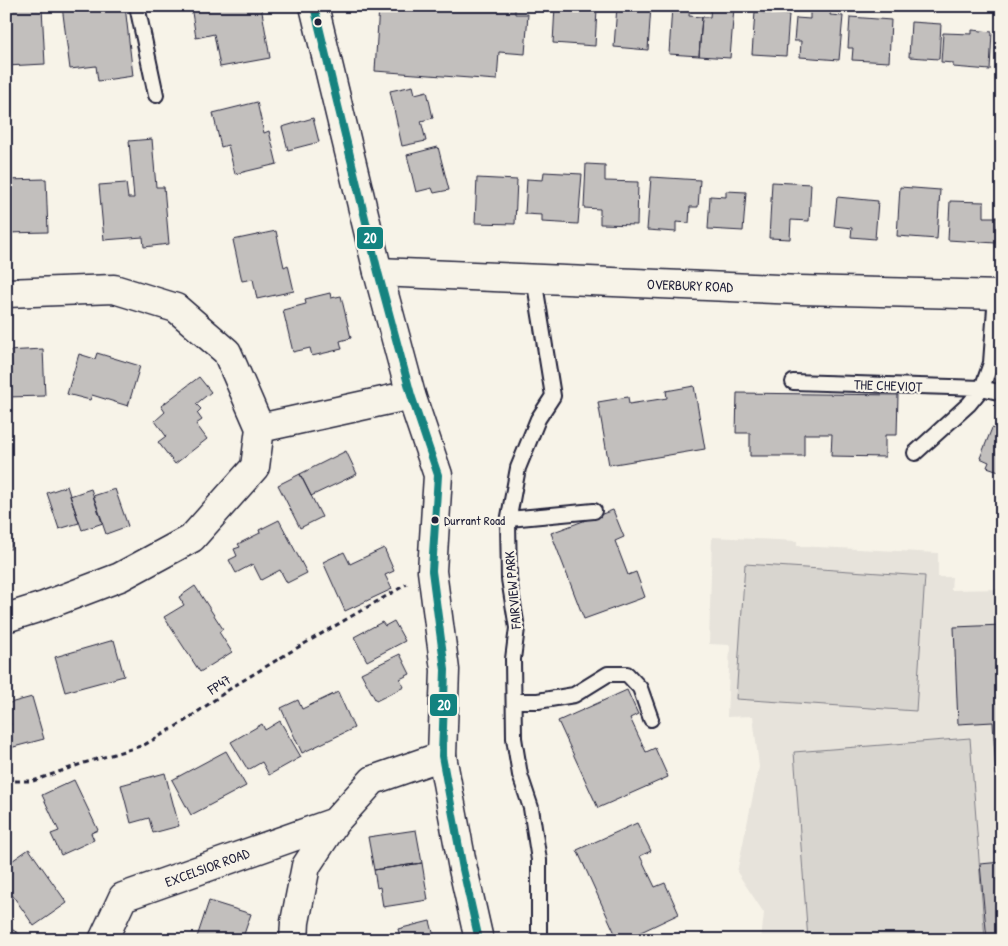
<svg xmlns="http://www.w3.org/2000/svg" width="1008" height="946" font-family="'Patrick Hand',sans-serif">
<style>
.built{fill:#e7e3db}
.green{fill:#d8d5cf;stroke:#7d7c85}
.building{fill:#c2bfbd;stroke:#22223b}
.lines{fill:none;stroke-linecap:round;stroke-linejoin:round}
.lane-casing{stroke:#22223b;stroke-width:18}
.street-casing{stroke:#22223b;stroke-width:31}
.secondary-casing{stroke:#22223b;stroke-width:31}
.path{stroke:#22223b;stroke-width:3;stroke-dasharray:5 4;stroke-linecap:butt}
.lane{stroke:#f7f3e8;stroke-width:14}
.street{stroke:#f7f3e8;stroke-width:28}
.secondary{stroke:#f7f3e8;stroke-width:28}
.bus-1-casing{stroke:#f7f3e8;stroke-width:11}
.bus-1{stroke:#128380;stroke-width:8}
.bus-dot{fill:#22223b;stroke:#f7f3e8;stroke-width:2}
.labels{text-anchor:middle;dominant-baseline:central;stroke-width:4.5;stroke-linejoin:round;paint-order:stroke}
.bus-label{font-size:13px;fill:#22223b;stroke:#f7f3e8;text-anchor:start}
.street-label{font-size:14px;fill:#22223b;stroke:#f7f3e8}
.line-badge{stroke:#f7f3e8;stroke-width:2}
.badge-label{font-size:14px;text-anchor:middle;font-weight:bold;fill:#fff}
</style>
<rect width="100%" height="100%" fill="#f7f3e8"/>
<filter id="ink" filterUnits="userSpaceOnUse"><feTurbulence type="fractalNoise" baseFrequency=".02" numOctaves="2"/><feDisplacementMap in="SourceGraphic" scale="10" xChannelSelector="R" yChannelSelector="G"/><feConvolveMatrix kernelMatrix="1 2 1 2 8 2 1 2 1" color-interpolation-filters="sRGB"/></filter>
<g filter="url(#ink)">
<path class="built" d="M712,537L797,541V546L938,553V577H952L951,590L1002,589V940H761L764,913L737,872L759,767L753,716L727,717L730,645L709,644Z"/>
<path class="green" d="M745,564L925,576L916,711L736,699Z
M970,738L985,940H808L794,752Z"/>
<path class="building" d="M12,6H36V9L42,8L45,64L6,66V10H12Z
M62,6H125L133,76L98,81L96,66L70,69Z
M191,6H261L270,58L220,67L214,34L196,38Z
M379,6H515V14H528L525,54L499,52L497,80L375,71Z
M555,6H594L593,9H597L595,46L553,43Z
M617,6H651L648,50L614,47Z
M672,6H690L689,16L702,17L699,56L669,54Z
M711,6L734,7L730,58L699,56L702,17H710Z
M810,8L831,10L830,15L843,16L839,60L800,57L801,41H794L796,18L810,19Z
M755,12L789,15L786,56L752,54Z
M850,17L891,20L889,62L852,60L853,48H848Z
M911,22L941,24L939,59L909,57Z
M972,30L992,32L990,70L953,67V63L941,62L943,33L972,34Z
M413,86L415,94L427,91L433,118L421,121L426,141L402,146L390,91Z
M257,102L264,133L269,131L277,164L235,174L228,145L221,147L213,113Z
M313,118L319,142L288,150L282,127Z
M152,139L156,187H164L169,244L144,247L143,237L104,240L99,185L126,183L128,198H134L129,141Z
M438,147L449,190L434,193L432,188L416,192L407,155Z
M586,164L605,165V181L638,182L637,225L600,224V209L584,208Z
M544,172L582,174L578,224L542,222V215L525,214L527,179L543,180Z
M651,177L700,180L698,207H690L689,223L676,222V232L647,230Z
M477,178L517,180L515,224L475,223Z
M46,179L48,232L6,233V180Z
M772,182L811,184L809,221L791,220L790,239L769,238Z
M900,187L940,190L937,239L897,236Z
M726,191L746,192L743,231L708,229L710,196L726,197Z
M837,197L878,201L875,239L851,237L852,228L834,226Z
M950,201L984,202V217H997L996,243L948,240Z
M276,231L284,267L288,265L294,291L257,299L253,279L242,281L233,240Z
M330,293L331,298L341,296L351,338L340,341L342,349L312,356L310,348L293,352L283,310L306,304L305,299Z
M43,349L45,396L7,397L6,351Z
M97,353L140,366L128,406L92,395L90,400L67,394L79,354L95,359Z
M199,377L211,392L196,404L201,409L197,413L202,420L196,424L207,439L175,464L158,442L166,436L155,421L165,412L161,406Z
M694,386L705,449L609,465L598,402L628,397L629,404L667,398L666,391Z
M737,393L898,395L897,435H885V457L831,456L832,434H804V456H750V433H736Z
M992,428L1002,432V472L987,467L989,462L980,458Z
M346,451L357,474L311,496L300,474Z
M300,474L322,517L300,528L278,485Z
M6,480H8L11,549H6Z
M67,486L79,523L59,529L47,493Z
M91,489L103,523L82,530L70,496Z
M115,489L128,526L106,534L93,496Z
M613,510L624,537L615,541L628,575L636,572L645,597L584,619L551,533Z
M279,520L307,573L287,583L280,570L261,580L253,564L236,573L229,560L237,556L234,549L240,547L238,544L260,533L259,530Z
M384,548L394,571L385,575L392,589L345,611L323,562L344,552L350,564Z
M195,586L223,629L219,632L232,652L200,672L164,617L184,605L179,597Z
M394,621L405,641L367,661L354,637L382,622L385,626Z
M1002,625V775H996L993,722L958,724L954,627Z
M114,640L124,676L65,692L55,657Z
M400,654L410,674L400,679L404,687L376,701L361,673Z
M627,690L638,714L630,718L646,752L655,748L668,777L598,808L558,721Z
M338,692L354,728L302,753L281,708L298,700L302,709Z
M32,697L44,739L6,749V727L11,725L6,704Z
M280,721L301,757L269,775L262,762L248,770L231,742L262,724L265,730Z
M226,751L246,786L191,815L172,780Z
M165,773L179,826L153,833L149,818L131,823L121,785Z
M74,780L98,830L91,833L94,840L61,855L51,834L59,831L42,795Z
M637,823L651,851L640,856L655,887L665,883L679,914L624,940H618L577,850Z
M416,830L422,863L374,870L368,837Z
M29,849L67,903L34,926L6,886V865Z
M1002,862V940H987L980,864Z
M422,863L428,900L383,907L380,887L377,888L374,870Z
M209,901L251,914L242,940H196Z
M430,921L435,940H401L398,929Z
M6,926L30,940H6Z"/>
<g class="lines">
<defs>
<path id="lane" d="M137,6L156,95
M534,278L553,396L538,419L518,468L508,522L509,579L517,628L513,659L514,738L520,775L531,808L539,860V940
M793,382L982,388L1002,393
M915,453L969,404L982,388L991,363L996,294
M509,519L594,511
M514,701H538L574,695L608,674H627L640,688L651,719"/>
<path id="street" d="M378,272L800,290L1002,295
M6,293L114,289L176,308L227,352L260,428
M6,618L44,606L120,577L192,538L255,467L260,428L411,395
M103,940L123,897L335,822
M294,940L295,922L306,866L335,822L373,780L442,756"/>
<path id="secondary" d="M314,6L378,272L411,395L438,475L432,571L445,670L442,756L463,869L479,940"/>
</defs>
<use href="#lane" class="lane-casing"/>
<use href="#street" class="street-casing"/>
<use href="#secondary" class="secondary-casing"/>
<path class="path" d="M6,781H33L84,763L144,745L182,723L234,686L290,652L407,584"/>
<use href="#lane" class="lane"/>
<use href="#street" class="street"/>
<use href="#secondary" class="secondary"/>
<defs>
<path id="bus-1" d="M314,6L378,272L411,395L438,475L432,571L445,670L442,756L463,869L479,940"/>
</defs>
<use href="#bus-1" class="bus-1-casing"/>
<use href="#bus-1" class="bus-1"/>
</g>
</g>
<g class="bus-dot">
<circle cx="318" cy="22" r="4.5"/>
<circle cx="435" cy="520" r="4.5"/>
</g>
<g class="labels">
<g class="bus-label">
<text x="444" y="520">Durrant Road</text>
</g>
<g class="street-label">
<text transform="translate(690 285) rotate(2)">OVERBURY ROAD</text>
<text transform="translate(888 385) rotate(2)">THE CHEVIOT</text>
<text transform="translate(512 590) rotate(-95)">FAIRVIEW PARK</text>
<text transform="translate(219 684) rotate(-34)">FP47</text>
<text transform="translate(207 867) rotate(-20)">EXCELSIOR ROAD</text>
</g>
</g>
<g class="line-badge">
<rect x="356" y="226" width="28" height="24" rx="5" fill="#128380"/>
<rect x="429" y="693" width="29" height="24" rx="5" fill="#128380"/>
</g>
<g class="badge-label">
<text x="370" y="243">20</text>
<text x="444" y="710">20</text>
</g>
<rect width="1008" height="946" fill="none" stroke="#f7f3e8" stroke-width="25"/>
<rect x="12" y="12" width="983" height="921" fill="none" stroke="#22223b" stroke-width="2" filter="url(#ink)"/>
</svg>
